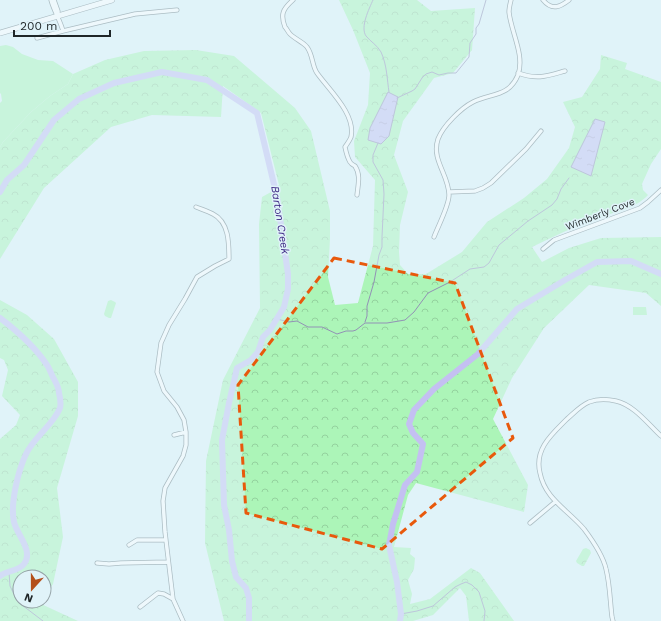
<svg xmlns="http://www.w3.org/2000/svg" width="661" height="621" font-family="'Work Sans',sans-serif">
<style>
.green{fill:#acf5b8}
.forest{fill:url(#forest-crowns)}
.water{fill:url(#water-ripples);stroke:#9292b5}
.lines{fill:none;stroke-linecap:round;stroke-linejoin:round}
.stream{stroke:#9292b5;stroke-width:1}
.river{stroke:#c4c0f2;stroke-width:6}
.street-casing{stroke:#6c7d82;stroke-width:5}
.secondary-casing{stroke:#6c7d82;stroke-width:6}
.street{stroke:#fff;stroke-width:3.5}
.secondary{stroke:#fff;stroke-width:5}
.marked{fill:none;stroke:#e8590c;stroke-width:3;stroke-dasharray:8 5;stroke-linejoin:round}
.labels{text-anchor:middle;dominant-baseline:central;stroke-width:3;stroke-linejoin:round;paint-order:stroke}
.street-label{font-size:10px;fill:#1f2628;stroke:#e0f3f9}
.water-label{font-size:11px;font-style:italic;fill:#412c87;stroke:#e0f3f9}
</style>
<defs>
<pattern id="forest-crowns" width="20" height="18" patternUnits="userSpaceOnUse"><rect width="20" height="18" fill="#acf5b8"/><path d="M2 6a3 3 0 1 1 6 0M12 15a3 3 0 1 1 6 0" fill="none" stroke="#94d29e"/></pattern>
<pattern id="water-ripples" width="26" height="14" patternUnits="userSpaceOnUse"><rect width="26" height="14" fill="#c4c0f2"/><path d="M2 4q2-2 4 0t4 0M15 11q2-2 4 0t4 0" fill="none" stroke="#a8a5d0"/></pattern>
</defs>
<rect width="100%" height="100%" fill="#e0f3f9"/>
<path class="green" d="M6,45L13,47L22,54L38,60L53,61L73,74L68,84L50,96L31,112L3,142L0,147V103L2,101L1,94L0,93V46Z
M111,300L115,302L116,303L111,318H109L105,316L104,314L108,301Z
M633,307H646L647,315H633Z"/>
<path class="forest" d="M339,0H417L431,11L475,8L472,50L453,73L434,78L403,121L394,155L408,192L400,225L399,252L400,265L408,274H426L462,252L487,222L524,198L547,179L569,148L575,127L563,102L582,97L600,69L601,55L627,63L625,69L661,82V149L651,164L642,184L643,190L648,195C634,210 613,212 595,219C573,227 553,237 532,247L542,262L569,248L601,238L661,237V306L646,293L589,285L544,328L512,378L493,419L528,485L524,512L416,483L408,495L394,547L411,548L410,554L415,558L414,569L408,580L412,594L410,604L430,599L471,568L480,573L514,621H469L466,596L460,588L433,615L413,621H224L205,543L206,461L223,380L260,308L259,224L262,197L271,192L279,185L261,113L223,86L221,117L152,115L111,127L44,188L0,259V147L3,142L31,112L50,96L68,84L73,74L105,60L144,51L196,50L234,56L295,108L311,131L330,211V239L328,277L335,305L358,303L373,246L375,180L355,157L354,141L368,105L370,73L353,30Z
M0,300L27,315L54,339L78,382V416L57,488L63,537L53,584L44,597V577H20V601H41L39,603L78,621H0V439L16,425L20,415L2,396L8,370L4,360L0,358Z
M586,548L590,550L591,553L584,566H582L577,563L576,561L583,549Z"/>
<path class="water" d="M388,92L398,97L389,136L381,144L368,140L370,128Z
M595,119L605,122L591,176L571,167Z"/>
<g class="lines">
<path class="stream" d="M373,0C369,9 360,27 366,36C371,42 377,45 381,52C387,65 387,79 389,92
M397,98L412,91L415,89L422,78L426,74L432,72L439,75L448,73H456L469,57L470,43L476,34V28L479,24L486,0
M277,319L289,322L297,321L308,327H322L337,334L346,331H353L356,330L365,323H387L405,320L414,312L428,293L450,282L470,269L484,267L489,263L499,245L528,221L552,205L557,199L561,189L569,178
M365,322L367,316V306L374,282L379,255L382,247V237L384,194L383,180L373,162V155L378,143
M9,572L10,586L18,602L43,621
M401,614L417,611L433,606L455,587L461,584L466,582L472,585L479,592L485,611L484,621"/>
<path class="river" d="M0,192L7,180L24,165L54,120L79,99L114,83L162,72L207,80L257,113L277,197L288,274V289L284,307L270,330L263,337L258,352L251,360L237,368L229,403L222,440L224,505L229,530L232,561L236,577L246,588L249,598V621
M0,318C17,331 35,347 47,365C50,369 51,374 54,379C56,383 59,388 59,393C60,397 61,404 60,408C54,424 33,438 26,454C18,471 10,504 14,522C17,535 34,551 24,564C18,572 7,570 0,576
M400,621L401,614L397,582L389,545L393,524L405,485L417,472L423,444L413,433L409,424L414,410L434,389L478,354L517,309L565,280L597,262L631,261L661,274"/>
<defs>
<path id="street" d="M51,0C54,11 60,20 63,31
M54,0L58,11V15
M293,0C283,9 280,14 285,27C287,29 288,32 290,34C295,39 303,42 307,47C313,55 312,66 317,73C329,90 356,114 351,137C350,140 347,144 345,147C346,152 347,157 350,162C351,164 353,165 355,166C361,175 358,185 357,195
M543,0C552,11 560,7 569,0
M37,38L63,31L135,14L177,10
M518,73C538,80 547,76 565,71
M449,192L475,191L483,188L491,183L526,149L541,131
M434,237C438,226 449,206 449,195C449,175 431,160 438,139C443,126 461,108 473,102C491,93 509,97 518,75C525,55 511,32 509,12C509,8 510,4 511,0
M543,249L554,240L640,208L648,202L661,190
M174,435L186,432
M530,523L555,502
M129,545L137,540H166
M97,563L109,564L121,563L168,562
M140,607L158,593L164,594L173,599
M183,621L173,599L165,532L163,501L165,488L183,456L186,445V432L184,420L177,407L164,391L157,372L161,343L169,325L185,299L197,277L215,266L229,259C229,243 229,222 213,214C208,211 201,209 196,207
M613,621L612,617C610,601 610,585 606,569C603,555 593,541 584,529C568,510 545,499 540,473C534,449 552,434 567,419C574,413 580,406 589,402C597,399 607,399 616,401C634,405 648,424 661,436"/>
<path id="secondary" d="M0,33L112,0"/>
</defs>
<use href="#street" class="street-casing"/>
<use href="#secondary" class="secondary-casing"/>
<use href="#street" class="street"/>
<use href="#secondary" class="secondary"/>
</g>
<path d="M0 0H661V621H0ZM334,258L455,283L513,438L382,549L246,513L238,385Z" fill="#e0f3f9" fill-opacity=".55" fill-rule="evenodd"/>
<path class="marked" d="M334,258L455,283L513,438L382,549L246,513L238,385Z"/>
<g class="labels">
<g class="street-label">
<text transform="translate(600 214) rotate(-21)">Wimberly Cove</text>
</g>
<g class="water-label">
<text transform="translate(280 220) rotate(81)">Barton Creek</text>
</g>
</g>
<g transform="translate(32 589) rotate(201)"><circle r="19" fill="#e0f3f9" stroke="#93a1a5"/>
<path d="M0-3L7 15L0 10L-7 15Z" fill="#b3501c"/>
<text y="-6" font-size="11" font-weight="bold" text-anchor="middle" fill="#1f2628">N</text>
</g>
<path d="M14 30v6h96v-6" fill="none" stroke="#1f2628" stroke-width="2"/>
<text x="20" y="30" font-size="12" fill="#1f2628" stroke="#e0f3f9" stroke-width="3" paint-order="stroke">200 m</text>
</svg>
